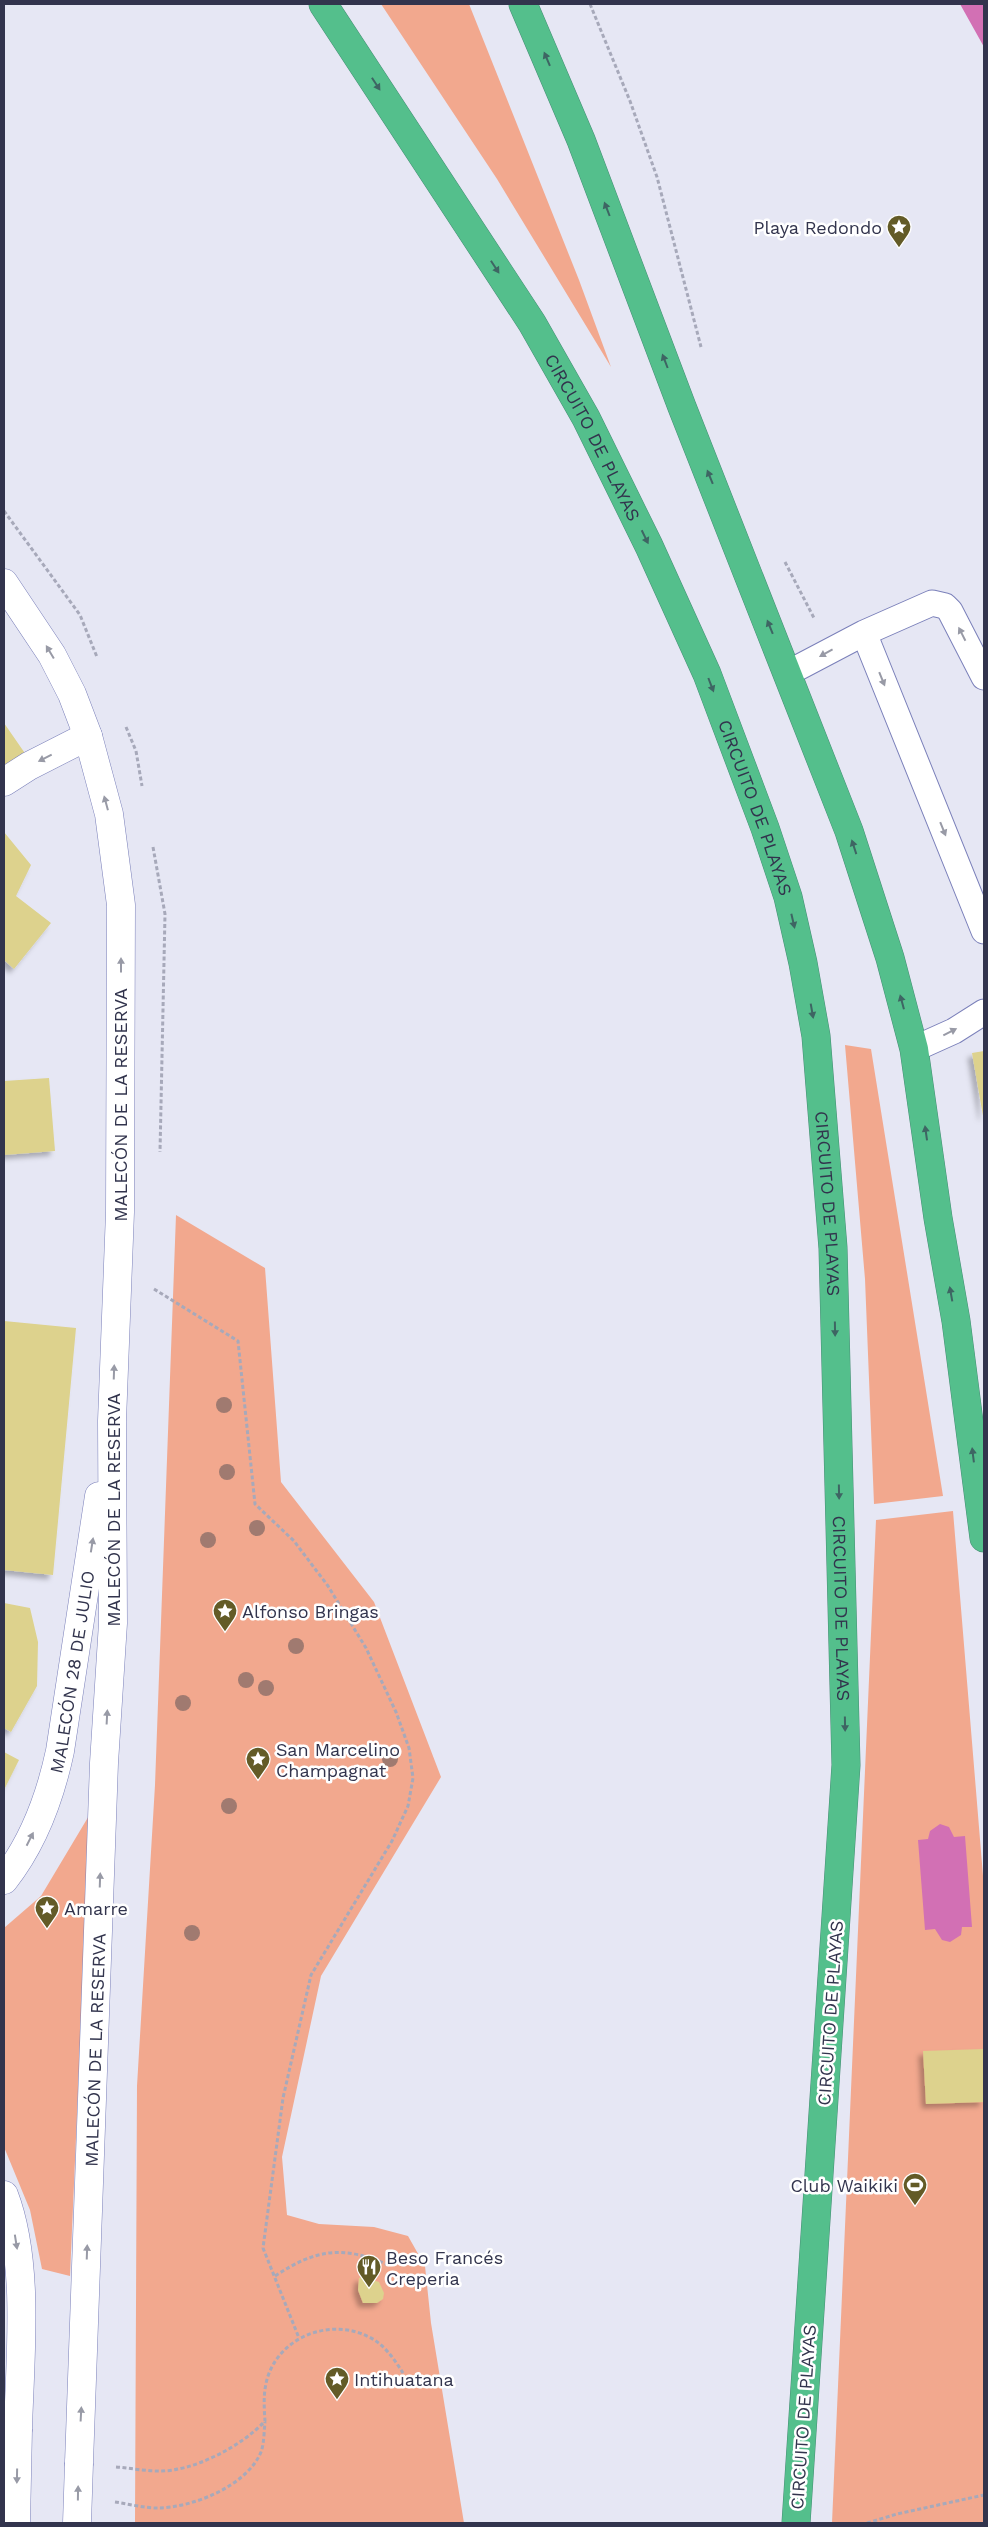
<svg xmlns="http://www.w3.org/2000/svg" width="988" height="2527" font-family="'Work Sans',sans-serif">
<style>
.green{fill:#f2a88e}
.water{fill:#d270b4}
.building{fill:#ddd28d;filter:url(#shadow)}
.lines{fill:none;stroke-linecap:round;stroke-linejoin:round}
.lane-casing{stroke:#7b80ba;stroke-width:27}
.street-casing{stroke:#7b80ba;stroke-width:29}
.secondary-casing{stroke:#7b80ba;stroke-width:29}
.highway-casing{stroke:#488e76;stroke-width:29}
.path{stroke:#a7a9ba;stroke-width:3;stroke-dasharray:4 2.5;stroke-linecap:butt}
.lane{stroke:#fff;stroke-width:25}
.street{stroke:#fff;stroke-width:28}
.secondary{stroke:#fff;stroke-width:28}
.highway{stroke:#54bf8c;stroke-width:28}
.secondary-bridge-casing{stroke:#7b80ba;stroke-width:29;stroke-linecap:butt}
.secondary-bridge{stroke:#fff;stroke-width:28}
.tree{fill:#a07a70}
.oneway{fill:#3e6563}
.oneway2{fill:#989aa6}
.labels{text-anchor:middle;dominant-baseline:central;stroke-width:5;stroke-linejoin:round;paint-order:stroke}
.poi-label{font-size:18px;fill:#32344d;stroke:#fff;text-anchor:start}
.street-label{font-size:18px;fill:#32344d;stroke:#fff}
</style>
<defs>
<filter id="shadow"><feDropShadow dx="-4.5" dy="4.5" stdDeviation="2.5" flood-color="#0004"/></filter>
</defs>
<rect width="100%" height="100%" fill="#e6e7f4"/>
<path class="green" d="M381,4H469L579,280L611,367L497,179Z
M845,1045L871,1049L943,1496L874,1504L865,1279Z
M176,1215L265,1268L281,1482L374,1602L441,1777L321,1976L282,2157L287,2215L319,2224L374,2227L408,2236L425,2266L431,2323L464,2523H135L137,2086L155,1785Z
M953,1511L984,1888V2523H832L876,1520Z
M90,1814L70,2276L42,2269L30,2210L4,2147V1928L41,1896Z"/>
<path class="water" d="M960,4H984V47Z
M940,1824L949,1827L954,1837L965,1836L972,1927H962L961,1935L950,1942L942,1940L935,1929L925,1930L918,1840L928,1839L930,1831Z"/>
<path class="building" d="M4,723L31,762L4,780Z
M4,832L31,865L16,896L51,923L14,969L4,960Z
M984,1051V1116H983L972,1053Z
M49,1078L55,1151L4,1155V1081Z
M4,1321L76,1328L53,1575L4,1570Z
M4,1603L30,1608L38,1642L37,1686L11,1732L4,1728Z
M4,1752L19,1760L4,1790Z
M984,2049V2102L926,2104L923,2051Z
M363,2277L379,2282L384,2293L383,2299L377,2303H363L358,2290L359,2278Z"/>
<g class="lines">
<defs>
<path id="lane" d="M864,633L984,931
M788,673L864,633L932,603L945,606L950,611L984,677
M914,1049L954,1031L984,1012"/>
<path id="street" d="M4,782L29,766L88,736"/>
<g id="secondary">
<path d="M4,583L52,655L72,694L88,736L109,814L121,905L120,1212L112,1421L113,1623L104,1763L79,2463"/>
<path id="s1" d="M4,1880C34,1842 50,1798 60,1751L99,1496"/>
<path d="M4,2195C30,2263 20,2357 18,2429"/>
</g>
<g id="highway">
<path id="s2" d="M323,4L532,323L586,418L649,546L707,674L765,828L788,897L803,963L816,1036L833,1248L846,1765L796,2523"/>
<path d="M523,4L581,140L682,407L849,831L890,958L914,1049L938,1218L956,1321L984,1538"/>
</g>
</defs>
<use href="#lane" class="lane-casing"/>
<use href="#street" class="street-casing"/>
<use href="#secondary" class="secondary-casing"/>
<use href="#highway" class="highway-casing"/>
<path class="path" d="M590,4L630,101L657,177L701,347
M4,511L80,615L97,657
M785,562L814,618
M126,727L136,751L142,786
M153,847L165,914L160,1152
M154,1289L238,1341L255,1504L294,1541L328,1586L366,1648L396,1712L409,1748L413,1778L408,1806L392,1841L311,1975L283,2098L263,2248L299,2338
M275,2276C316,2249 343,2245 388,2265
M116,2467C130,2468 144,2471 158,2471C193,2472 242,2446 265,2421C264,2406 263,2391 268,2376C282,2335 332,2318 369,2337C384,2344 394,2359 403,2373
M115,2502C129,2504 144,2508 157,2508C192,2508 247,2486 261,2452C264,2444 264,2432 265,2422
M867,2523L897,2514L984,2495"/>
<use href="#lane" class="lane"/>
<use href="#street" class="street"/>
<use href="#secondary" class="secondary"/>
<use href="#highway" class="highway"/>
<defs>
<path id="secondary-bridge" d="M16,2523L18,2429
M77,2523L79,2463"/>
</defs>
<use href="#secondary-bridge" class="secondary-bridge-casing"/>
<use href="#secondary-bridge" class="secondary-bridge"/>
</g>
<g class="tree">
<circle cx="224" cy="1405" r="8"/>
<circle cx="227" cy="1472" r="8"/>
<circle cx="257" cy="1528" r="8"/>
<circle cx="208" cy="1540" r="8"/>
<circle cx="296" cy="1646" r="8"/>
<circle cx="246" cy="1680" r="8"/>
<circle cx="266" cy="1688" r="8"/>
<circle cx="183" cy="1703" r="8"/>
<circle cx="390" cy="1759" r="8"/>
<circle cx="229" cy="1806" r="8"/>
<circle cx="192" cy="1933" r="8"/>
</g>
<defs><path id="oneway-solid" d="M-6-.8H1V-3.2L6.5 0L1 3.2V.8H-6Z" transform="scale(1.25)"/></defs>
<g class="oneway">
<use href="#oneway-solid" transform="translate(547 59) rotate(-113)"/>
<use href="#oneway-solid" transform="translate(376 84) rotate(57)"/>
<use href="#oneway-solid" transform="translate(607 209) rotate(-111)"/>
<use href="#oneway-solid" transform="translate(495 267) rotate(57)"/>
<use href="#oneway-solid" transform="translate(665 361) rotate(-111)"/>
<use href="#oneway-solid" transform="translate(710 477) rotate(-112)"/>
<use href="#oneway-solid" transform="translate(645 537) rotate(64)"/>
<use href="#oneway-solid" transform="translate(770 627) rotate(-112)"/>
<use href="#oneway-solid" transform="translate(711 685) rotate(69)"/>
<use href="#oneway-solid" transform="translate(854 847) rotate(-108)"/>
<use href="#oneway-solid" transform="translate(793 921) rotate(77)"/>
<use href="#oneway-solid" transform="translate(902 1002) rotate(-105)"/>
<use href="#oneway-solid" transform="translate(812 1011) rotate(80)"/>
<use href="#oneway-solid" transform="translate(926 1133) rotate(-98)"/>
<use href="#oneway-solid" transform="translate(951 1294) rotate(-100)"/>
<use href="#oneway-solid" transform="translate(835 1329) rotate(89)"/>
<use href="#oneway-solid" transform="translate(973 1455) rotate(-97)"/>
<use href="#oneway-solid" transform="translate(839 1492) rotate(89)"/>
<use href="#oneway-solid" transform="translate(845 1724) rotate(89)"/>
</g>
<g class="oneway2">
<use href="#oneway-solid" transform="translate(962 634) rotate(-117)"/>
<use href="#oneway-solid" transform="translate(50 652) rotate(-121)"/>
<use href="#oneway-solid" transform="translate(826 653) rotate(151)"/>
<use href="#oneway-solid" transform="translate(882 679) rotate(68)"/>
<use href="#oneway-solid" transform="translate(45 758) rotate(153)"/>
<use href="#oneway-solid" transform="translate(106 803) rotate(-105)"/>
<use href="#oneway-solid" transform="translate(943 829) rotate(68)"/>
<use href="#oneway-solid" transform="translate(121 965) rotate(-90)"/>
<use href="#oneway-solid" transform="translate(950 1032) rotate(-27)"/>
<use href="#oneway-solid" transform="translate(114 1372) rotate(-88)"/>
<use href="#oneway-solid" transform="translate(92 1545) rotate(-81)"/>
<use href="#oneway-solid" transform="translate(107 1717) rotate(-87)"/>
<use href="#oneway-solid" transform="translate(30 1839) rotate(-63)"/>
<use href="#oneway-solid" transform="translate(100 1880) rotate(-88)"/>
<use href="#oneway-solid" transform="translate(16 2242) rotate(81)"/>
<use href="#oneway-solid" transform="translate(87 2252) rotate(-88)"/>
<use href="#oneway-solid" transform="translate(81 2414) rotate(-87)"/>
<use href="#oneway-solid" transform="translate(17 2476) rotate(91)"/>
<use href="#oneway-solid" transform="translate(78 2493) rotate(-89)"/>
</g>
<defs>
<symbol id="sight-pin" viewBox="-11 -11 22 30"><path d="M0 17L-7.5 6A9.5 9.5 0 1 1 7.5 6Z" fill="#635b27" stroke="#fff"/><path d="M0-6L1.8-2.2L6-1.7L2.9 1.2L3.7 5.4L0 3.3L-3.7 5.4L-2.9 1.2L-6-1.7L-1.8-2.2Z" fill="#fff"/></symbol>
<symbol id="stadium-pin" viewBox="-11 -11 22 30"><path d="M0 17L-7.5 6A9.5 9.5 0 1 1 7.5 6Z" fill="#635b27" stroke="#fff"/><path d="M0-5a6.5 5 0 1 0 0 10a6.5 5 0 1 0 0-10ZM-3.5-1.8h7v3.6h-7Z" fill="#fff"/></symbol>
<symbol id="restaurant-pin" viewBox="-11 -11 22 30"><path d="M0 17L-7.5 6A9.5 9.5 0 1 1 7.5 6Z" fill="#635b27" stroke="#fff"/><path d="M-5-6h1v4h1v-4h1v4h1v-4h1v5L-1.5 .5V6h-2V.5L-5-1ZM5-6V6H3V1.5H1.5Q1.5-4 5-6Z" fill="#fff"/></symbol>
</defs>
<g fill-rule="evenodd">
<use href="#sight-pin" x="885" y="213" width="28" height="38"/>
<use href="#sight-pin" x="211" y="1597" width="28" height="38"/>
<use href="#sight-pin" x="244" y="1745" width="28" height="38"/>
<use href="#sight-pin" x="33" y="1894" width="28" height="38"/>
<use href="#stadium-pin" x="901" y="2171" width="28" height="38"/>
<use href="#restaurant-pin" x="355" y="2253" width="28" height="38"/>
<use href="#sight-pin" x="323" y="2365" width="28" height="38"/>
</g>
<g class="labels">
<g class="poi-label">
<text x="882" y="227" text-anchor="end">Playa Redondo</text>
<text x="242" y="1611">Alfonso Bringas</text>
<text x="276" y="1749">San Marcelino<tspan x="276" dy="21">Champagnat</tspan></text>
<text x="64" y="1908">Amarre</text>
<text x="898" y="2185" text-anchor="end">Club Waikiki</text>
<text x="386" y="2257">Beso Francés<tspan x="386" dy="21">Creperia</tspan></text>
<text x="354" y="2379">Intihuatana</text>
</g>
<g class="street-label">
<text stroke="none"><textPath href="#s2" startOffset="511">CIRCUITO DE PLAYAS</textPath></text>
<text stroke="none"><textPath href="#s2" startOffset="916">CIRCUITO DE PLAYAS</textPath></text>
<text transform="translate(120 1105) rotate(-90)">MALECÓN DE LA RESERVA</text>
<text stroke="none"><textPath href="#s2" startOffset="1321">CIRCUITO DE PLAYAS</textPath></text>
<text transform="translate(113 1510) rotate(-90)">MALECÓN DE LA RESERVA</text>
<text stroke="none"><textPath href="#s2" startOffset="1726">CIRCUITO DE PLAYAS</textPath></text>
<text stroke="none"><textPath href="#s1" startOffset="222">MALECÓN 28 DE JULIO</textPath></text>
<text transform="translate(830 2013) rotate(-86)">CIRCUITO DE PLAYAS</text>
<text transform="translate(95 2050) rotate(-88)">MALECÓN DE LA RESERVA</text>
<text transform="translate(803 2417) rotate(-86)">CIRCUITO DE PLAYAS</text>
</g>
</g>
<rect width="988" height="2527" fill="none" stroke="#32344d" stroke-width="10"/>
</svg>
